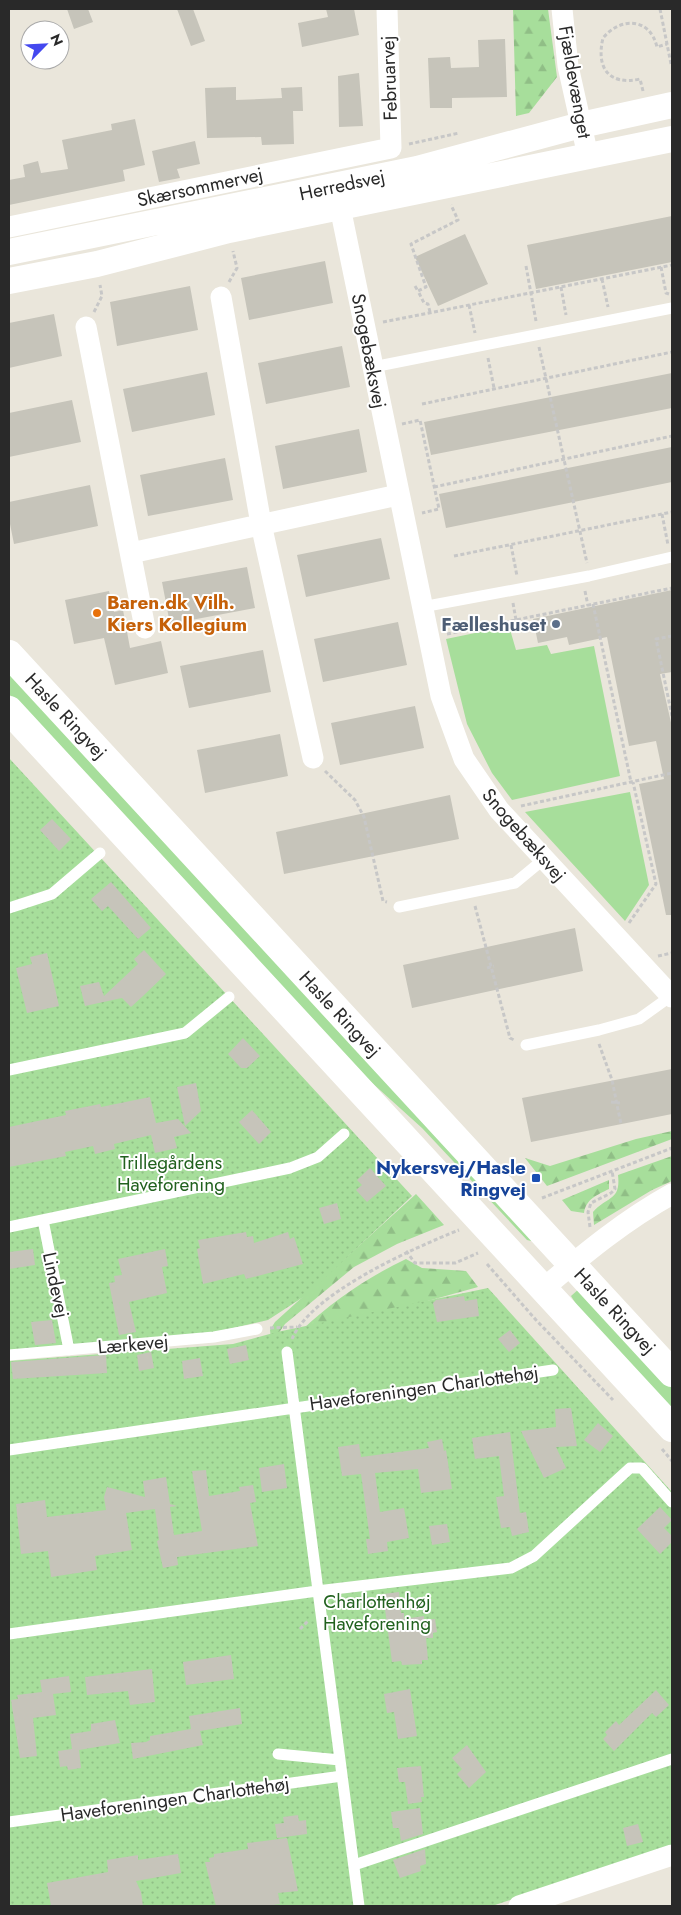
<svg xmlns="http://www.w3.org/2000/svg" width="681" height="1915" font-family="Jost,sans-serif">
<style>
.grass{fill:#a7de9b}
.forest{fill:url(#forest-firs)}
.park{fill:url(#park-dots)}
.building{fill:#c6c4ba}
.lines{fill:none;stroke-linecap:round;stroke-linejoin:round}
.path{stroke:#c7c7c7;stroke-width:3;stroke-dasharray:4 2.5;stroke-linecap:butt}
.service{stroke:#fff;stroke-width:11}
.minor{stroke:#fff;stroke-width:21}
.tertiary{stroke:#fff;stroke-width:26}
.secondary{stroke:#fff;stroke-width:28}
.food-dot{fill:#e8710a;stroke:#fff;stroke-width:2}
.service-dot{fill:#5c6f8a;stroke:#fff;stroke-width:2}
.transit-dot{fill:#1a4fb4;stroke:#fff;stroke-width:2}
.labels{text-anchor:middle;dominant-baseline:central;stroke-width:4;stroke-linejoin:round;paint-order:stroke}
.street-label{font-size:19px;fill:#292929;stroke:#fff}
.food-label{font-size:19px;font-weight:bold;fill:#c56008;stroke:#fff;text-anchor:start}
.service-label{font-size:19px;font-weight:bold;fill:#4e5e75;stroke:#fff;text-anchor:end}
.park-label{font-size:19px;fill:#21611e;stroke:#fff}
.transit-label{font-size:19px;font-weight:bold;fill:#164399;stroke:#fff;text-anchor:end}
</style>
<defs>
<pattern id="forest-firs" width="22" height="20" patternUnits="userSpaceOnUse" patternTransform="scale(1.25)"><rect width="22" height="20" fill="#a7de9b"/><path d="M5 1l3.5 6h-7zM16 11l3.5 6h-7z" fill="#90be86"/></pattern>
<pattern id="park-dots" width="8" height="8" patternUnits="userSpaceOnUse" patternTransform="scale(1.25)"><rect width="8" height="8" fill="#a7de9b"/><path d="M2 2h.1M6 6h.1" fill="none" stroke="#90be86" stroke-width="1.8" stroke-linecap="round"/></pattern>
</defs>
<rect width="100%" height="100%" fill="#eae6db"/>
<path class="grass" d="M509,626L516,650L547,645L551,654L594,646L620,776L512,800L492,773L467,724L446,639Z
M9,670L532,1237L531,1241L527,1240L422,1128L360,1072L9,694Z
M630,792L649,885L625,921L525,812Z
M580,1288L672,1388V1412L581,1312L571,1296Z"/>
<path class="forest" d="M513,9H548L557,77L529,113L516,116Z
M672,1131V1139L547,1186L525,1158L550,1166L636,1139Z
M672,1156V1181L652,1190L594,1225L593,1212C607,1196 621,1201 618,1175Z
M609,1180V1189C597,1195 586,1199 584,1213L571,1211L562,1200Z
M416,1194L444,1225L397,1244L354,1267L285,1324L278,1334V1403L270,1330L275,1322Z
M406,1259L422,1268L466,1271L478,1287L323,1330L301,1331C331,1302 368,1277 406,1259Z"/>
<path class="park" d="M9,758L412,1196L308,1294L268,1320L207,1334L9,1352Z
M488,1288L672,1492V1847L492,1906H9V1361L233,1344L277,1332Z"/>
<path class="building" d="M67,9H88L93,22L74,29Z
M177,9H193L205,41L191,46Z
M326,9H354L359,35L302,47L298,23L328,17Z
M505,39L507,97L452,98V108H430L428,58L450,57L451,68L479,67L478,40Z
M359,73L363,126L339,127L338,76Z
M236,87V100L282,98L281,88L302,87L303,111H293L294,144L262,145L261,137L207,138L205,88Z
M135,119L145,165L123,170L125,181L9,205V180L25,177L23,165L38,161L41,173L68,169L62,140L112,130L111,124Z
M195,141L200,164L177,169L180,178L159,182L152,151Z
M672,216V262L536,289L527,245Z
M465,234L488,284L438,306L415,257Z
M325,261L333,303L249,320L241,278Z
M190,286L198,330L117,346L110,302Z
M54,314L62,356L9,368V323Z
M342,346L350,387L266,404L258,363Z
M207,372L215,415L132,432L123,389Z
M672,373V408L431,455L424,422Z
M72,400L81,442L9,457V413Z
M359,429L367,472L283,489L275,446Z
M672,447V482L446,528L439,494Z
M225,458L233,500L148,516L140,475Z
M90,485L98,526L14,544L9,519V502Z
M381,538L390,579L306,597L297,555Z
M247,567L255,608L170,624L162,582Z
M672,590V672L660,674L672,727V915H666L639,784L664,779L656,741L629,746L607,637L569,645L567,637L538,643L533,619Z
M109,591L114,612L123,610L130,648L161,641L168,673L115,685L104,638L74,644L65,600Z
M398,622L407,665L323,682L314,639Z
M263,650L271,692L189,708L180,666Z
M415,706L424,748L340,765L331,723Z
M280,734L288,776L205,793L197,750Z
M450,795L459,839L284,874L276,832Z
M52,819L71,839L59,851L40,830Z
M111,882L151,928L138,939L108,906L102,911L91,899Z
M575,928L583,971L412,1008L403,965Z
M144,950L166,974L143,996L131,1007L122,998L85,1006L80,986L99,982L104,996L138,964L134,959Z
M47,953L59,1006L27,1013L16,968L32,964L30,957Z
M243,1038L260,1056L247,1068H241L228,1054Z
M672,1069V1114L531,1142L522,1098Z
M196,1083L201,1111L185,1126L177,1087Z
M150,1097L156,1123L178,1119L191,1133L174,1137L177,1148L155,1153L151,1135L114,1144L115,1149L95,1154L93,1146L65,1152L66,1156L9,1167V1127L66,1115L65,1111L100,1104L101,1107Z
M252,1110L271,1132L259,1144L239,1122Z
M370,1168L386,1186L367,1202L356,1190L362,1185L357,1180Z
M337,1203L341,1219L324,1224L319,1208Z
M246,1232L247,1237L253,1236L254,1243L288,1232L290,1239L294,1237L303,1264L246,1279L244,1274L203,1284L197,1249L200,1248L198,1240Z
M33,1249L35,1265L9,1269V1252Z
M165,1249L168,1266L162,1267L167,1293L129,1302L136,1332L119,1335L109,1283L115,1282L114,1276L122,1275L118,1259Z
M464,1296L465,1301L477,1299L479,1316L437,1322L433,1303L436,1300Z
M52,1320L56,1343L35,1345L31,1322Z
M510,1330L520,1343L509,1352L498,1339Z
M246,1345L249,1360L230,1364L227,1349Z
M151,1352L154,1368L139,1371L137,1355Z
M106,1355L107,1373L13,1379L11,1362Z
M200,1358L203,1376L184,1379L182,1361Z
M571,1408L577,1446L556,1447L566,1468L544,1478L521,1431L556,1427L555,1409Z
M598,1423L613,1436L600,1452L584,1440Z
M510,1432L520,1513L526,1512L529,1532L512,1536L510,1527L501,1528L496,1497L504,1496L499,1456L475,1459L472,1438Z
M442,1439L444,1451L446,1450L452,1489L421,1493L418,1469L375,1473L380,1512L404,1508L409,1538L387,1542L388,1551L368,1554L366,1539H370L361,1474L342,1476L338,1447L359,1444L361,1457L429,1448L427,1442Z
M284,1464L287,1488L262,1492L259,1468Z
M206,1470L209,1496L240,1491L239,1487L253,1485L256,1502L250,1503L258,1546L177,1557L178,1565L163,1568L157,1541L159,1540L155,1509L126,1513L132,1550L95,1556L97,1570L51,1577L48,1551L21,1554L16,1504L45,1500L47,1517L106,1510L104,1497L107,1487L145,1497L143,1481L166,1477L170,1504L177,1506L170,1507L174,1535L202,1531L192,1471Z
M660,1507L672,1520L664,1528L672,1536V1542L660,1554L637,1529Z
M447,1524L450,1542L432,1545L429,1526Z
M399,1592L401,1613H404V1619L424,1616V1620L435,1619L437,1632L433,1633V1638H426L428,1660H422V1664L402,1665L401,1661L392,1662L383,1594Z
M231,1655L234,1679L186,1685L183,1662Z
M152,1669L155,1702L130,1705L128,1691L87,1695L85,1677Z
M69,1676L71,1692L53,1694L56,1715L33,1718L37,1756L20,1758L11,1700L18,1699L17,1695L42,1692L40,1680Z
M410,1689L417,1736L398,1739L394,1712L387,1713L384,1694Z
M656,1690L669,1705L656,1717L652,1713L614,1751L603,1739L607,1735L605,1732L616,1721L619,1725Z
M240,1708L242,1724L200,1731L203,1745L133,1759L131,1743L146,1742L150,1740V1736L191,1729L189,1716Z
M115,1720L120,1743L79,1750L81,1768L68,1770L67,1766L60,1767L58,1751L72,1749L70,1734L91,1731V1724Z
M467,1745L486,1772L469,1788L457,1774L462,1769L452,1758Z
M421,1766L424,1797H421L422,1802L408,1804L405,1782H399L397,1768Z
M420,1808L423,1834L401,1841L399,1828H393L391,1812Z
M298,1815L299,1821L306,1820L307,1834L277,1838L275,1824L284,1823L283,1817Z
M638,1824L643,1842L627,1846L623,1828Z
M287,1838L298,1891L278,1893L280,1904L267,1906H216L205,1862H210L209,1858L214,1857V1854L248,1849L247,1843Z
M425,1849L426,1864L420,1866L421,1871L400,1878L393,1860Z
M178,1854L181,1873L136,1881L141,1892L143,1906H51L47,1883L108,1872L107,1860L138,1855V1860Z"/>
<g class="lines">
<path class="path" d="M660,9L671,64
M643,91L640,79C608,86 596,67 603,38C620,17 650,17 657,47L667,44
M409,144L459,133
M526,266L536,321
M661,267L666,293L669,294
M602,279L608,307
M229,282L237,268L233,251
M415,286L418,291
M561,287L566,315
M469,305L475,333
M94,312L102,296L100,285
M430,312L428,304L424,303L418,291L426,287L411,244L458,220L451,205
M383,322L672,265
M539,347L587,563
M488,358L494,388
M422,404L672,352
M402,424L420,420L439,509L422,513
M434,487L672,436
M662,514L668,545
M511,545L517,576
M454,556L672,512
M585,591L588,606
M513,603L516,620
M593,604L631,782
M447,634L672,588
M672,636L656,639L672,716
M325,771L355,800L364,817L383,901L387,902
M521,806L672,773
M475,906L510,1038L514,1040
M629,923L656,884L633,782
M658,956L672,953
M487,968L494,966
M599,1044L612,1080L621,1124
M611,1102L620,1103
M542,1198L672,1148
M590,1227L588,1212L591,1203L611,1193L615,1189L612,1171
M406,1251L415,1263H455L478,1253
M487,1264L536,1320L613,1400
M270,1328L297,1327
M292,1339C311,1293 414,1248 459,1230
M662,1449L672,1461
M300,1629L308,1621"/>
<path class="service" d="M373,367L672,308
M422,607L589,576L672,557
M399,907L515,883L544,859
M9,908L52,894L100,853
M526,1045L599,1030L639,1019L671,996
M9,1070L185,1033L229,997
M43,1220L69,1350
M9,1227L290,1168L318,1157L344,1134
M287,1352L359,1906
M9,1355L214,1337L257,1329
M9,1450L553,1370
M9,1634L317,1591L511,1568L534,1556L630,1468H642L672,1502
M278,1754L340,1760
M9,1822L342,1776
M354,1865L672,1759"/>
<path class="minor" d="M562,9L568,66L588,156
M340,207L441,696L464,759L499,810L672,997
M9,227L391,148L387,9
M221,297L261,524L313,758
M86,327L145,628
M131,553L398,495
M544,1288C585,1253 625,1220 672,1194
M519,1906L672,1855"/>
<path class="tertiary" d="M9,252L417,169L581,125L672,105
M9,281L97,264L229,230L340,207L672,139"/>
<path class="secondary" d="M9,654L672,1373
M9,710L672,1428"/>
</g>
<circle class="food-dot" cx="97" cy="613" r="5"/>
<circle class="service-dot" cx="556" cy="624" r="5"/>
<rect class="transit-dot" x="531" y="1173" width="10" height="10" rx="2.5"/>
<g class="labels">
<g class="street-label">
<text transform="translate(389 78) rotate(-92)">Februarvej</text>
<text transform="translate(575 82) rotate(80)">Fjældevænget</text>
<text transform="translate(342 185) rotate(-12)">Herredsvej</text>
<text transform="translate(200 187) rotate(-12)">Skærsommervej</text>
<text transform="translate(369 351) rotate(79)">Snogebæksvej</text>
<text transform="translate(66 716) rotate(47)">Hasle Ringvej</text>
<text transform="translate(524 835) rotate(49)">Snogebæksvej</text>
<text transform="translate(340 1014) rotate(47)">Hasle Ringvej</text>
<text transform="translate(56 1285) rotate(78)">Lindevej</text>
<text transform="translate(615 1311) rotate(47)">Hasle Ringvej</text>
<text transform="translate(133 1344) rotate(-5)">Lærkevej</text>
<text transform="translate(424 1388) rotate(-8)">Haveforeningen Charlottehøj</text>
<text transform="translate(175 1799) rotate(-8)">Haveforeningen Charlottehøj</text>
</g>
<g class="food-label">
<text x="107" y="602">Baren.dk Vilh.<tspan x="107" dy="22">Kiers Kollegium</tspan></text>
</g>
<g class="service-label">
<text x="546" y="624">Fælleshuset</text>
</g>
<g class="park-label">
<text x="171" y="1162">Trillegårdens<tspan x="171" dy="22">Haveforening</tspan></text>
<text x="377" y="1601">Charlottenhøj<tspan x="377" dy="22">Haveforening</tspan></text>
</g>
<g class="transit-label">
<text x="526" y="1167">Nykersvej/Hasle<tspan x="526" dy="22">Ringvej</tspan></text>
</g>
</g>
<rect width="681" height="1915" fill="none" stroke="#292929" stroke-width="20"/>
<g transform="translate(45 45) rotate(66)"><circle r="24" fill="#ffffff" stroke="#a9a9a9"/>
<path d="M0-4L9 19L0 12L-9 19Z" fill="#4448ef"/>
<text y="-8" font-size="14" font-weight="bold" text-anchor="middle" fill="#292929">N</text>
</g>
</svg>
